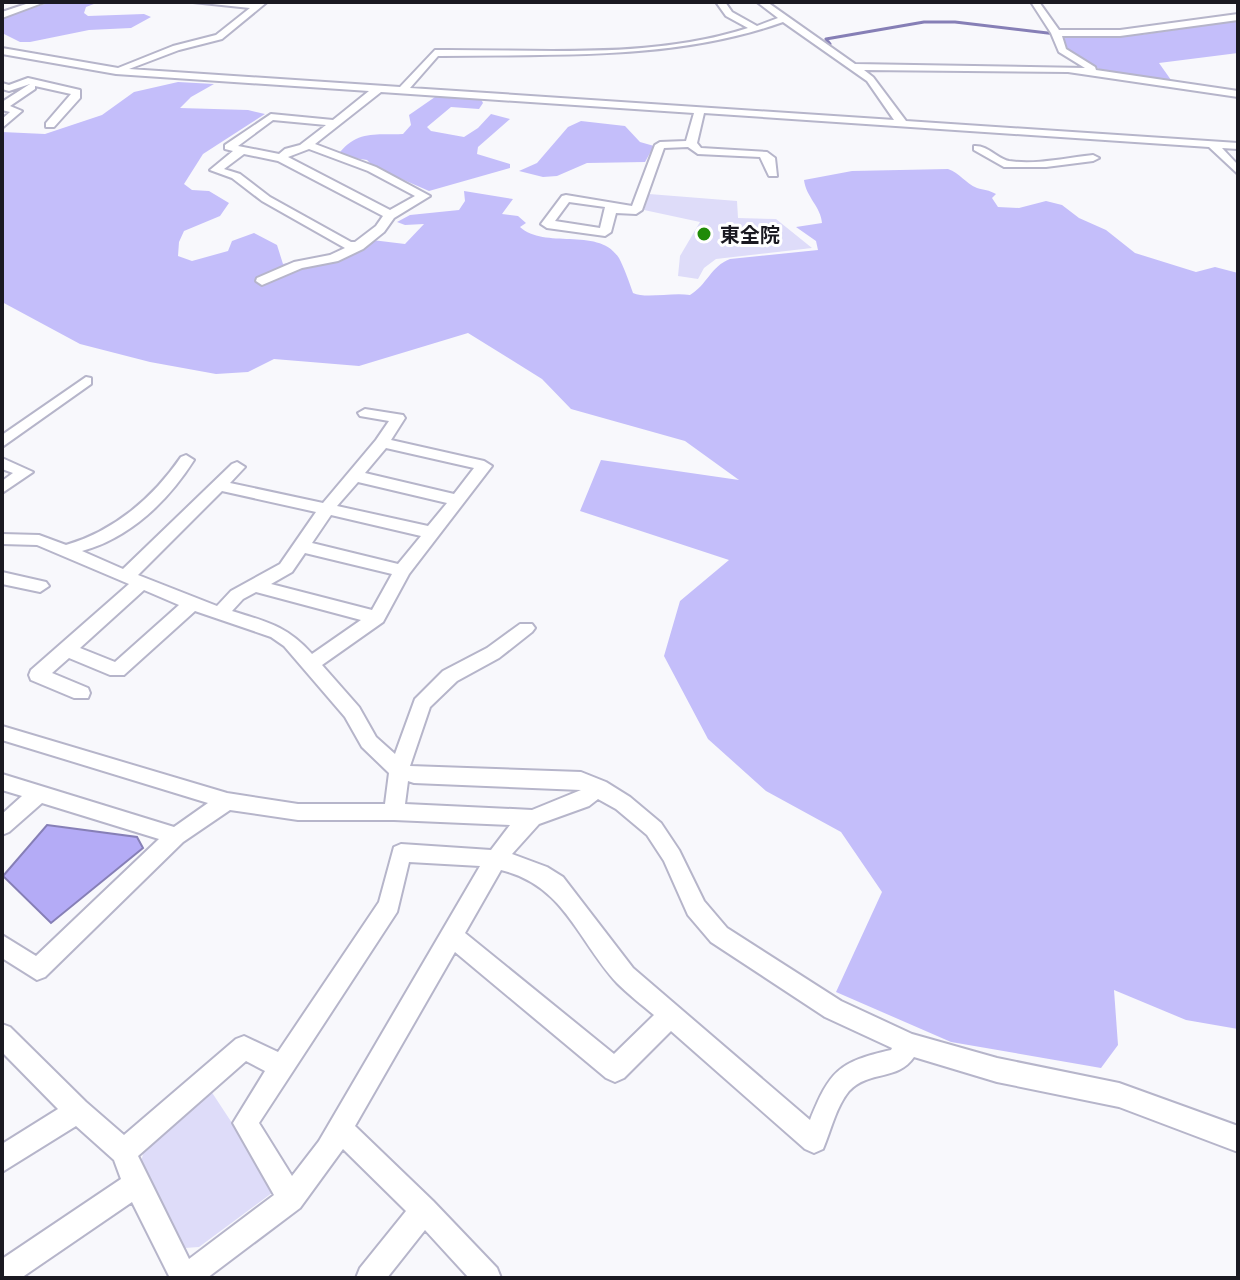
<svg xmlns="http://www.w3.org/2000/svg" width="1240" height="1280" font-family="'Open Sans','Noto Sans JP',sans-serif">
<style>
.green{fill:#dedcf9}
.forest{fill:#c4befa}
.water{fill:#b4abf6;stroke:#867fb6;stroke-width:2}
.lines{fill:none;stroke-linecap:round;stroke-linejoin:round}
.stream{stroke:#867fb6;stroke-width:3}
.minor-casing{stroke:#b6b5ca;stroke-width:4}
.minor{fill:#fff;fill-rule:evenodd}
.poi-dot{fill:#208b08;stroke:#fff;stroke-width:3}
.labels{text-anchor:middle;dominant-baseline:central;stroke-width:6;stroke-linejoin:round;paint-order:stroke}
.far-poi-label{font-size:20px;font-weight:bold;fill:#1a1921;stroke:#fff;text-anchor:start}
</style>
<rect width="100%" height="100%" fill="#f8f8fc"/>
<path class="green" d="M649,194L737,201L738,218L776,219L812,248L716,259L704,268L698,279L678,276L680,256L700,222L644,210Z
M209,1088L276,1190L199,1247L185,1248L141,1162L147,1138Z"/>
<path class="forest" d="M51,2H99L86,7L84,13L88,16L144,14L151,17L131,28L89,30L30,42H20L2,33V18Z
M1238,21V53L1159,63L1171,80L1101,70L1066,50L1064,36L1139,35Z
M178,82L214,84L191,97L180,108L248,110L265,114L203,154L184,184L192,190L209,191L229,203L220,216L184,231L179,242L178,256L192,261L228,251L232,241L254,233L277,245L283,264L367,246L372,240L405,244L424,224L405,225L397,222L410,215L459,210L465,201L464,191L513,199L502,214L518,216L526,223L520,227C545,250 599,226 619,258C623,265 630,284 633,293C646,299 672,292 690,295C707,285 711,266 730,259L818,250L816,241L796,227L822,223C821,207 806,197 804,180L852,171L948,169C960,173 965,183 977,188C984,190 989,190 996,194L992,198L998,207L1019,208L1046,201L1062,205L1079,218L1106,230L1135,253L1196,272L1215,267L1238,273V1029L1186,1020L1114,990L1118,1045L1101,1068L951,1042L836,992L882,892L841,832L766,791L708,739L664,656L680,601L729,560L580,511L601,460L739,480L685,441L571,409L542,379L468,333L359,366L274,359L248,372L216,374L150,362L80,344L2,302V132L45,134L102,115L134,92Z
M435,97L481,99L483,103L479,109L451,107L427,127L431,131L464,137L478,128L491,114L510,119L478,147L477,154L510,164V168L429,191L374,167L367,160L347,157L340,152C358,130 378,135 403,134L411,125L409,115Z
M581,121L625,126L640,142L654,146L645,162L587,163L557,176L543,177L519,171L537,163L568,127Z"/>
<path class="water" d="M47,825L137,837L143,848L51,923L3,876Z"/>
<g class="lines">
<path class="stream" d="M1070,35L1108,36
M830,44L826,39L924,22H955L1056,34"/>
<defs>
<path id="minor" d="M32,2H45L2,18V12Z
M193,2H267L222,39L179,50L129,69L400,87L435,50C537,49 649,60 748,28L726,16L716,2H725L732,12L757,26L778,18L757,2H767L855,64L1085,68L1059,52L1051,33L1031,2H1039L1059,30H1120L1238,14V20L1120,36H1062L1066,49L1095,67L1096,70L1238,91V97L1068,72L864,70L873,77L906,121L1238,143V149L1222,148L1238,165V174L1209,147L704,113L697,143L701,148L767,152L775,158L777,176H769L760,157L698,154L688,147L664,148L642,210L636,214L616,213L611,232L605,236L547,228L541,224L562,196L566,195L632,206L655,145L660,142L686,141L694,113L381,92L315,144L376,167L430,196L394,218L384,232L363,249L338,261L302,268L262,285L256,281L257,278L294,262L330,255L345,248L262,201L232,178L210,170L233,151L225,149V145L271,114L333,120L369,91L116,74L2,54V48L118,68L173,46L216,35L250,8ZM783,22L867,81L894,120L410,88L438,56C554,54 675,61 783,22ZM273,120L326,125L300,145L285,149L279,154L238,146ZM309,149L368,171L415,196L390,210L288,157ZM244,154L278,161L383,216L376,226L355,242H351L270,197L240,174L224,169ZM569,202L605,207L600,228L555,221Z
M28,78L80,90V98L54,127H46V123L71,94L35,86V89L10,106L22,111L2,128V119L10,112L2,110V102L30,84L9,91L2,89V83L9,85Z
M974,146C988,145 996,158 1009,161C1036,165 1066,158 1093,155L1099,158L1093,161L1046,167H1004L974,150Z
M86,377L91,378V384L2,447V435Z
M365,409L403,415L405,418L391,440L484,461L492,466L409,574L383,622L322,665L359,707L376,737L395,754L415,699L443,671L487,648L520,624H532L535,628L532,632L499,658L457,681L430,707L410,766L581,772L606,782L630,797L661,823L679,850L704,901L727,928L841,1001L912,1034L997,1058L1119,1083L1238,1126V1152L1119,1107L997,1082L914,1057C898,1081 869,1070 849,1091C836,1107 831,1130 823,1149L814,1153L805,1149L671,1031L624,1078L615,1082L606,1078L455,952L355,1126L433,1201L497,1268L501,1278H469L425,1230L387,1278H356L360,1268L406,1211L343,1149L300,1208L207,1278H170L132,1202L21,1278H2V1259L121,1179L114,1160L76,1126L2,1172V1144L58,1109L2,1052V1024L10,1027L86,1102L124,1135L236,1039L244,1036L278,1052L379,902L394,847L401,844L491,850L510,825L394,820H298L230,810L183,842L45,977L37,980L2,958V935L36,956L159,839L42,803L9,832L2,835V814L22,796L2,790V774L174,827L208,803L2,740V726L227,793L298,804H385L389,773L362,747L345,717L284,646L271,637L195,611L124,675H110L69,658L52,673L88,688L90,693L88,698H74L31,680L29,675L31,670L129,584L37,545L2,544V534L39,535L66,545C114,531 153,498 181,457L186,455L194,460C168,501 130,538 82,551L123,569L232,464L237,462L245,467L230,483L323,503L376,440L389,421L360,416L358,413ZM386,448L474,468L454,494L365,473ZM358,482L447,503L428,526L337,506ZM222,491L316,512L280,564L231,591L217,606L138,575ZM331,515L421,536L398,564L312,543ZM305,553L392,574L372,610L271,584L292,572ZM144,590L179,605L115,662L80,648ZM256,592L361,620L312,654C287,626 267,622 232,611L243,599ZM408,781L414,783L581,790L532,810L405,804ZM598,799L616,809L647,835L664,861L688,915L711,942L825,1017L892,1048L891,1050C838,1062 830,1071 810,1120L633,968L563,877L547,867L512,854L539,824L589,806ZM409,862L480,866L319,1141L292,1176L259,1123L397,912ZM501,870C564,885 577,939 617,983C628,994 642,1005 654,1015L614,1054L465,933ZM246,1061L265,1071L233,1123L274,1195L189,1259L138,1156Z
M2,458L33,472L2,493V481L13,473L2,469Z
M2,572L46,582L49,586L40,592L2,584Z"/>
</defs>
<use href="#minor" class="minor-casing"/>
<use href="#minor" class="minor"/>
</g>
<circle class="poi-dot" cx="704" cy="234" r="8"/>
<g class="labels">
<g class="far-poi-label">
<text x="720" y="234">東全院</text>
</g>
</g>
<rect width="1240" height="1280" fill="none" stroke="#1a1921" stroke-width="8"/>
</svg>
